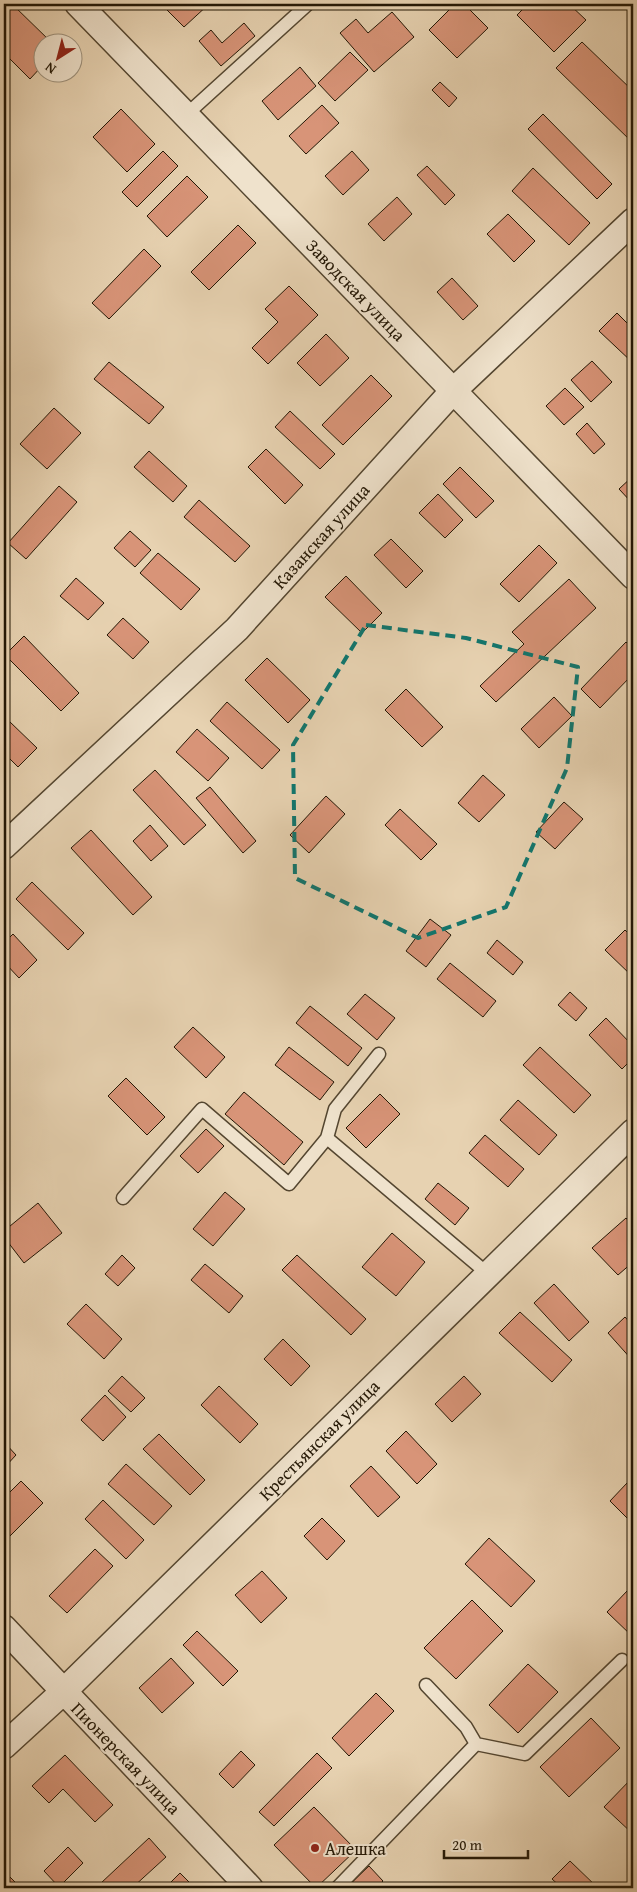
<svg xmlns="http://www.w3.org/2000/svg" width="637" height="1892" font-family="'Gentium Book Plus',serif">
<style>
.building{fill:#d89478;stroke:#231705}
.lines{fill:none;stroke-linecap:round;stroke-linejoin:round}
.service-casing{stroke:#544630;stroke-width:15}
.minor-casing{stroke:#544630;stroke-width:28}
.service{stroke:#efe2cc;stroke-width:12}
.minor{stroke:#efe2cc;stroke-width:25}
.marked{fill:none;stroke:#0f766e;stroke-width:4;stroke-dasharray:10 6;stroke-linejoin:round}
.poi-dot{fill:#8f2418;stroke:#efe2cc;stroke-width:2}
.labels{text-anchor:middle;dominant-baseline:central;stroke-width:4;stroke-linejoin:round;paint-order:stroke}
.street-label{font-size:18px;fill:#231705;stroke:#efe2cc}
.poi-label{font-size:18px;fill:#231705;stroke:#efe2cc;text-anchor:start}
</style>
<rect width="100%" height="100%" fill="#e7d2b1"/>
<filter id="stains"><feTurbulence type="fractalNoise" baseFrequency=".004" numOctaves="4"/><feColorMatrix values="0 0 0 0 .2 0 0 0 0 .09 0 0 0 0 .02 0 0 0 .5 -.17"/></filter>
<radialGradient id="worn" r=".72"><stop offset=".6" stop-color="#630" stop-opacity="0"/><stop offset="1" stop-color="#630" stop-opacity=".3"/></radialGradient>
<path class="building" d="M8,4H12L51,42H42V66L30,79L4,53V8Z
M167,4H209L184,27L164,7Z
M351,4H364L358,10Z
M455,4H464L488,28L457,58L429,30Z
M528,4H569L586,20L554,52L517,15Z
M392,12L414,37L374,72L340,33L356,19L368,33Z
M244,23L255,36L221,66L199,41L211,30L222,43Z
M582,42L633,91V143L556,68Z
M350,52L368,70L335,101L318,83Z
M300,67L316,86L278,120L262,101Z
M440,82L457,98L449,107L432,90Z
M322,105L339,123L306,154L289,136Z
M121,109L155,144L127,172L93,137Z
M543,114L612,184L597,199L528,129Z
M163,151L178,166L137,207L122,192Z
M352,151L369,170L343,195L325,176Z
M427,166L455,195L445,205L417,175Z
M533,168L590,223L569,245L512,191Z
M187,176L208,197L167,237L147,216Z
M397,197L412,214L384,241L368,224Z
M508,214L535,241L514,262L487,234Z
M238,225L256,243L209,290L191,272Z
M144,249L161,266L109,319L92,303Z
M452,278L478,306L463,320L437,292Z
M289,286L318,315L268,364L252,348L278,322L265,309Z
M617,313L633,329V363L599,331Z
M326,334L349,358L320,386L297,363Z
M592,361L612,382L591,402L571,380Z
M109,362L164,407L149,424L94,379Z
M371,375L392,396L343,445L322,425Z
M565,388L584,407L564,425L546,406Z
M54,408L81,433L47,469L20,444Z
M290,411L335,454L320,469L275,427Z
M587,423L605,444L594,454L576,434Z
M266,449L303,485L285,504L248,467Z
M149,451L187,486L173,502L134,467Z
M460,467L494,501L476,518L443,484Z
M633,476V504L619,489Z
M59,486L77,502L26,559L8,543Z
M438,494L463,520L445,538L419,513Z
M199,500L250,546L235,562L184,517Z
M130,531L151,550L135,567L114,548Z
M391,539L423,571L406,588L374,555Z
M539,545L557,563L519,602L500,584Z
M158,553L200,589L181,610L140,573Z
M346,576L382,613L362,633L325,597Z
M76,578L104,603L88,620L60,596Z
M569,579L596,608L496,702L480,686L524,644L512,632Z
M123,618L149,642L133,659L107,635Z
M24,636L79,693L61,711L5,655Z
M626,642L633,649V674L600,708L581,689Z
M267,658L310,700L288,723L245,680Z
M406,689L443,727L422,747L385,710Z
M554,697L572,716L539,748L521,729Z
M227,702L280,750L262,769L210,721Z
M9,721L37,748L18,767L4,753V726Z
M197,729L229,758L208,781L176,752Z
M155,770L206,825L184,845L133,790Z
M483,775L505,795L479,822L458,803Z
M210,787L256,841L243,853L196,798Z
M326,796L345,814L309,853L290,835Z
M564,802L583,819L555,849L536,832Z
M400,809L437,844L421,860L385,825Z
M150,825L168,846L151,861L133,841Z
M91,830L152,897L133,915L71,848Z
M32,882L84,933L68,950L16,899Z
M430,919L451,935L426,967L406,951Z
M625,930L633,938V977L605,950Z
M13,934L37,960L19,978L4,962V943Z
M497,940L523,962L513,975L487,953Z
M450,963L496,1001L483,1017L437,979Z
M570,992L587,1008L576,1021L558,1005Z
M365,994L395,1018L377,1040L347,1014Z
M310,1006L362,1048L348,1066L296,1023Z
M606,1018L633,1046V1058L622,1069L589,1035Z
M193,1027L225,1057L206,1078L174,1047Z
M289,1047L334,1082L320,1100L275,1065Z
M540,1047L591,1095L574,1113L523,1065Z
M126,1078L165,1117L147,1135L108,1096Z
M244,1092L303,1142L284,1165L225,1114Z
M380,1094L400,1114L366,1148L346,1128Z
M518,1100L557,1135L539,1155L500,1120Z
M206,1129L224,1146L198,1173L180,1156Z
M485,1135L524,1169L508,1187L469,1153Z
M438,1183L469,1208L455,1225L425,1199Z
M225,1192L245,1209L213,1246L193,1229Z
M38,1203L62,1233L24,1263L4,1237V1231Z
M626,1218L633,1226V1262L618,1275L592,1248Z
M392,1233L425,1262L396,1296L362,1267Z
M122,1255L135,1268L118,1286L105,1274Z
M297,1255L366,1319L351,1335L282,1270Z
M205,1264L243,1296L229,1313L191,1280Z
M554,1284L589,1322L569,1341L534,1303Z
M86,1304L122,1339L104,1359L67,1324Z
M520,1312L572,1360L552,1382L499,1333Z
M625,1317L633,1326V1361L608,1333Z
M283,1339L310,1366L291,1386L264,1359Z
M122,1376L145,1398L131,1412L108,1391Z
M464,1376L481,1394L452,1422L435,1404Z
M219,1386L258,1424L240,1443L201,1405Z
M105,1395L126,1417L103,1441L81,1420Z
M406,1431L437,1464L417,1484L386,1451Z
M159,1434L205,1480L190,1495L143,1449Z
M4,1442L16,1455L4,1468Z
M126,1464L172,1506L154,1525L108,1484Z
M371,1466L400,1497L378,1517L350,1486Z
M21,1481L43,1503L4,1542V1498Z
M627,1483L633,1489V1524L610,1501Z
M103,1500L144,1540L126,1559L85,1519Z
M322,1518L345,1541L327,1560L304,1536Z
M489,1538L535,1581L511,1607L465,1564Z
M95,1549L113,1566L67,1613L49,1596Z
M262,1571L287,1598L261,1623L235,1595Z
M628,1590L633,1595V1637L607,1612Z
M472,1600L503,1631L456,1679L424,1648Z
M197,1631L238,1671L223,1686L183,1645Z
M171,1658L194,1683L162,1713L139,1688Z
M528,1664L558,1692L518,1733L489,1705Z
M376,1693L394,1711L349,1756L332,1738Z
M591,1718L620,1748L569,1797L540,1767Z
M241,1751L255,1765L233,1788L219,1774Z
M317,1753L332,1768L274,1826L259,1812Z
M65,1755L113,1805L95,1822L63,1789L49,1803L32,1786Z
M633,1777V1834L604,1807Z
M314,1807L356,1850L316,1888L274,1845Z
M149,1838L166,1857L132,1888H106L101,1883Z
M68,1847L83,1863L59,1887L44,1871Z
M570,1861L598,1888H562L552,1879Z
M369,1866L383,1881L376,1888H346Z
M4,1871L21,1888H4Z
M180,1873L195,1888H165Z"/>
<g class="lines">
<defs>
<path id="service" d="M186,115L308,4
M327,1138L335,1109L379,1054
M123,1198L202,1109L289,1184L327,1138L488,1274
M476,1744L525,1754L622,1660
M337,1888L476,1744L466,1727L426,1685"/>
<path id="minor" d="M78,4L633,576
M4,846L237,629L453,391L633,221
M4,1628L250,1888
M4,1746L63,1692L633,1132"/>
</defs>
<use href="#service" class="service-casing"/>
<use href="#minor" class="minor-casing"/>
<use href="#service" class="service"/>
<use href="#minor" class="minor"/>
</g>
<path class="marked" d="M366,625L466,638L578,667L567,768L506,907L418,938L295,878L293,745Z"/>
<circle class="poi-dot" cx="315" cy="1848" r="5"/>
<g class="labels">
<g class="street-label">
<text transform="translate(356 290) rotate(46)">Заводская улица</text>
<text transform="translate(321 536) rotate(-48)">Казанская улица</text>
<text transform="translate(319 1440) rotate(-45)">Крестьянская улица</text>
<text transform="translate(126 1758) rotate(46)">Пионерская улица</text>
</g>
<g class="poi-label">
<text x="325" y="1848">Алешка</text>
</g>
</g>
<rect width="637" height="1892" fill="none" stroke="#e7d2b1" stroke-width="20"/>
<rect x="5" y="5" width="627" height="1882" fill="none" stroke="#231705" stroke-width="2.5"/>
<rect x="10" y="10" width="617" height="1872" fill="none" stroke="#231705"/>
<g transform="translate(58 58) rotate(216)"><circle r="24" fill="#efe2cc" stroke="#9d917c"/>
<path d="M0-4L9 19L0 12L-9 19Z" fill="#8f2418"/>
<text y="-8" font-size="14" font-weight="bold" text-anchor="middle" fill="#231705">N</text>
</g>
<path d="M444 1850v8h84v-8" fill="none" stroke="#231705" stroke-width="2.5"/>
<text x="452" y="1850" font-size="15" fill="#231705" stroke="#efe2cc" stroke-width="4" paint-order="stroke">20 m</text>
<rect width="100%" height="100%" filter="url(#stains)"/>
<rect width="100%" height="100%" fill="url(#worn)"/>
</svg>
